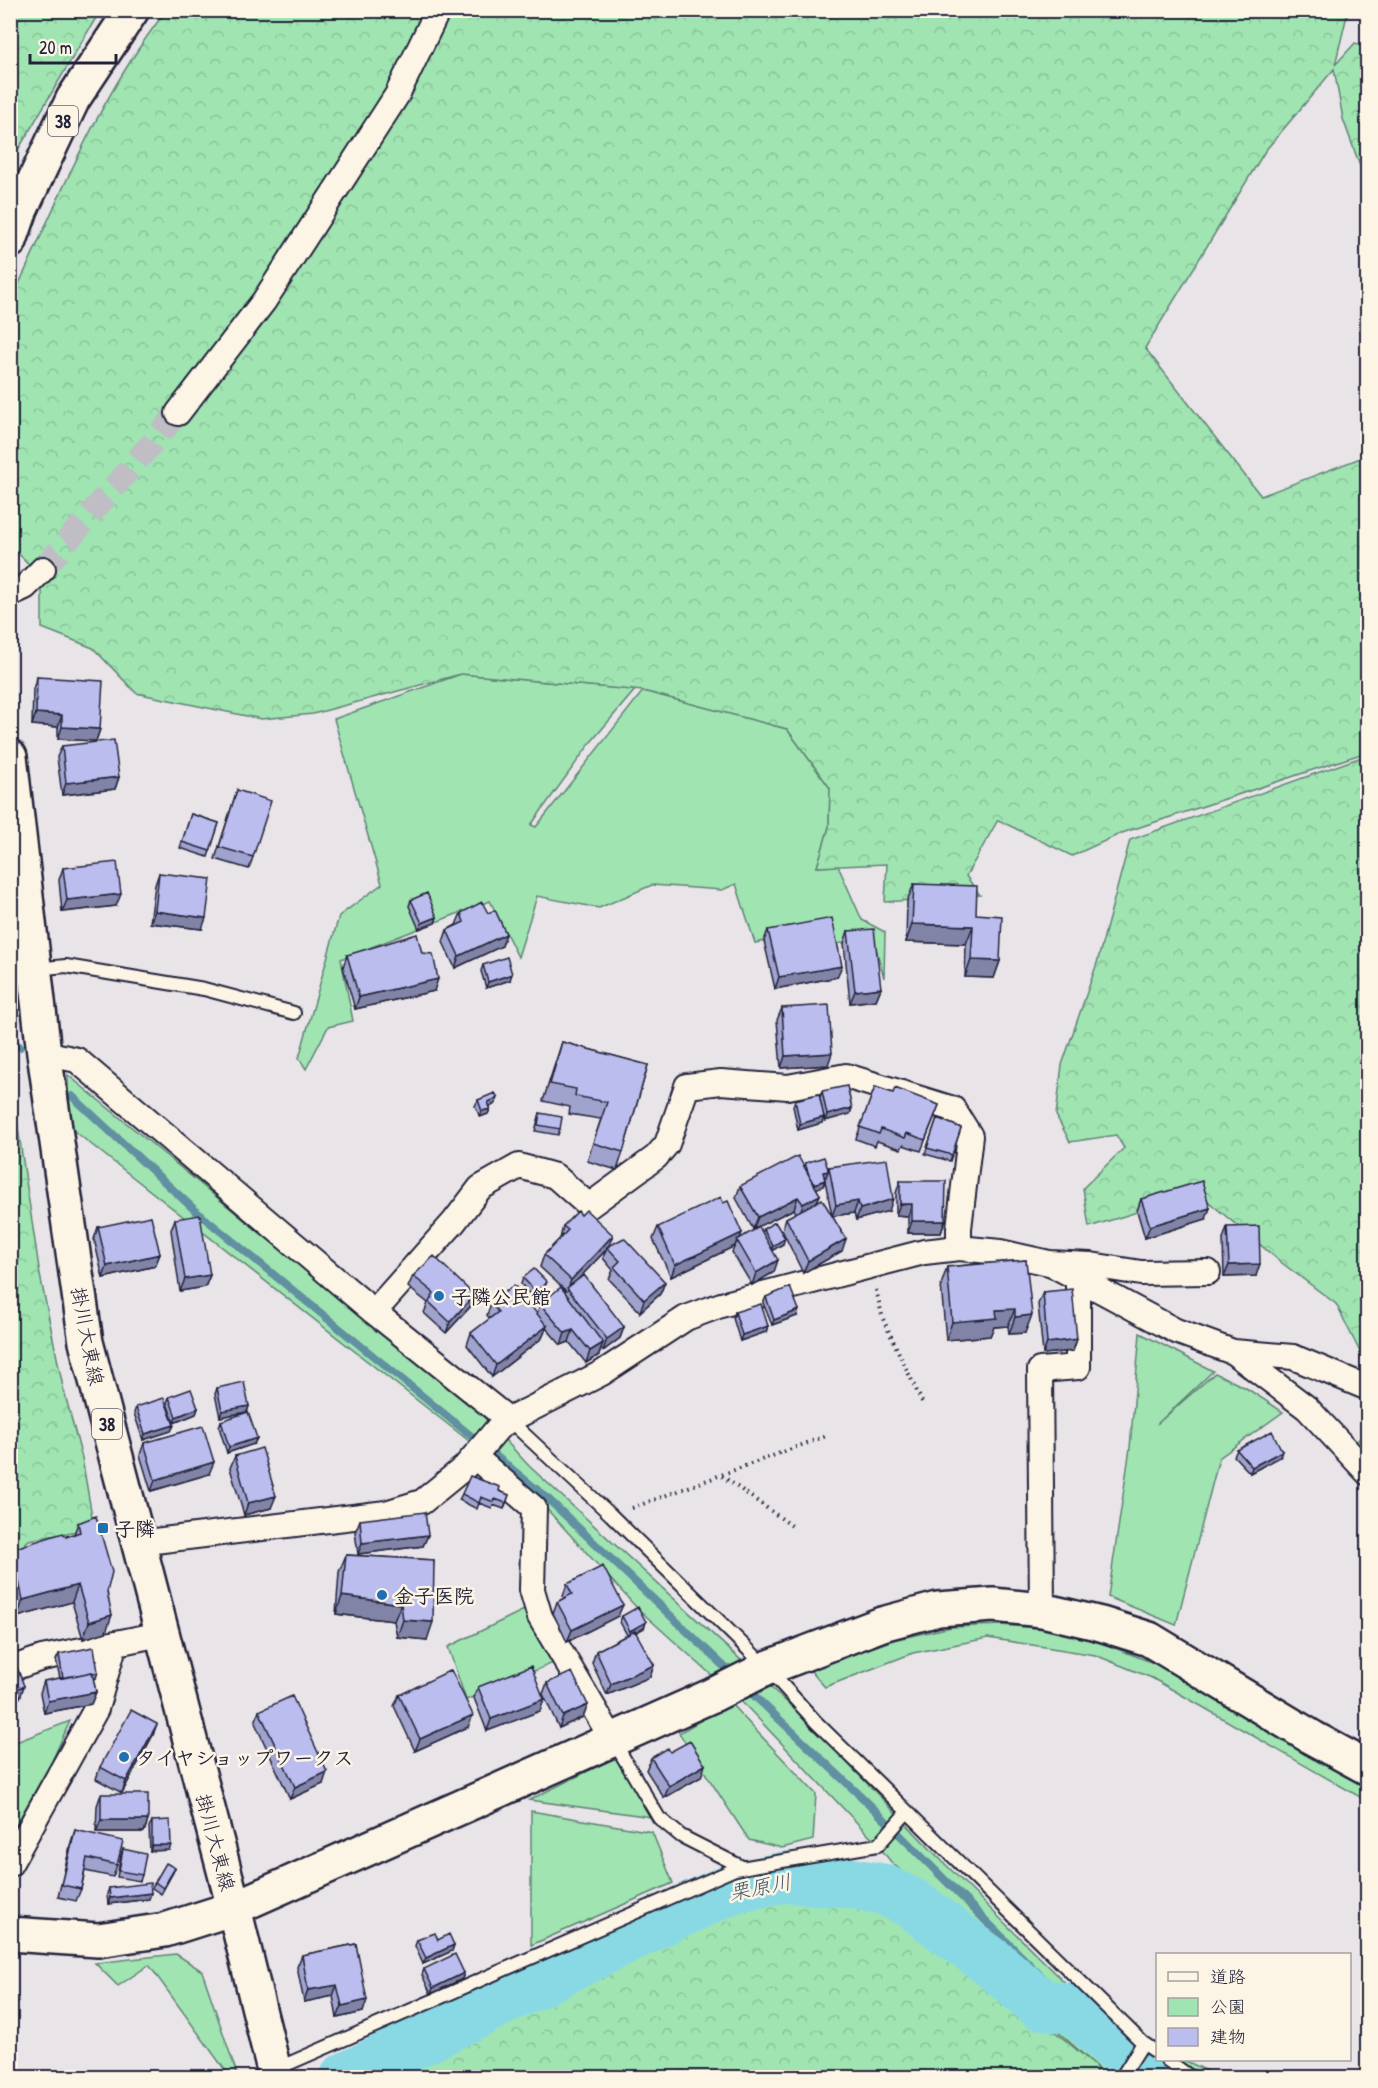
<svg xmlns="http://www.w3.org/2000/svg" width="1378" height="2088" font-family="'Patrick Hand','Klee One',sans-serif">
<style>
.green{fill:#9fe4b1;stroke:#608376;stroke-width:1.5}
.forest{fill:url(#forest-crowns);stroke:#608376;stroke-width:1.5}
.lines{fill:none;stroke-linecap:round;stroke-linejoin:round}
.stream{stroke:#6090a1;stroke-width:8}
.river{stroke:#89d9e5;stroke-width:51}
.street-tunnel{stroke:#c0bdc5;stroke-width:24;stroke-dasharray:24 12;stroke-linecap:butt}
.lane-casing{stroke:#22223b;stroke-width:16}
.street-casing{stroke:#22223b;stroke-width:28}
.secondary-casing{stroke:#22223b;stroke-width:38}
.primary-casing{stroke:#22223b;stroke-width:38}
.path{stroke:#22223b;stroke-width:4;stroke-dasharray:1.5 4.5;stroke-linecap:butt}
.lane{stroke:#fcf5e5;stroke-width:12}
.street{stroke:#fcf5e5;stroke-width:24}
.secondary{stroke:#fcf5e5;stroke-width:33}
.primary{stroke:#fcf5e5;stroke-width:33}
.wall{fill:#a0a3cd;stroke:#22223b;stroke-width:1.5;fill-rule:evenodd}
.shaded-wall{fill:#8284a7;stroke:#22223b;stroke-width:1.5}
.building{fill:#babdee;stroke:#22223b;stroke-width:1.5}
.poi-dot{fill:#1f6fb2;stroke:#fcf5e5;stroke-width:2}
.labels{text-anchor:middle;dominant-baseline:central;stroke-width:5;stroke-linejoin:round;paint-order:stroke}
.shield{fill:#fcf5e5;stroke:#63616e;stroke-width:1.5}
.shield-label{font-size:18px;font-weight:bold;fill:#22223b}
.poi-label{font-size:20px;font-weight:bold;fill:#22223b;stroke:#fcf5e5;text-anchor:start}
.street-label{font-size:20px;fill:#22223b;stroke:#fcf5e5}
.water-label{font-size:21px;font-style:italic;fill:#41596e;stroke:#fcf5e5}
</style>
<defs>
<pattern id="forest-crowns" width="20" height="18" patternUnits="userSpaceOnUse" patternTransform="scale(1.5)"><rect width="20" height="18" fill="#9fe4b1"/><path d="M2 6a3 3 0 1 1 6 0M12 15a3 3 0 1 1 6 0" fill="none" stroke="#89c399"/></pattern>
</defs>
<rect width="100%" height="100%" fill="#e8e4e8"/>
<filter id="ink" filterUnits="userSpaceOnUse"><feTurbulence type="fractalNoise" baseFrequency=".0167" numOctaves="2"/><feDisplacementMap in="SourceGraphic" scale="12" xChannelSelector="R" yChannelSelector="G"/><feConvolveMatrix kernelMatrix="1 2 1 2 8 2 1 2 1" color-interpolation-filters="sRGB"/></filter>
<g filter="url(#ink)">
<path class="green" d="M461,674L635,690L591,742L531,825L536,827L643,691L787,729L830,788L829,827L817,867L838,866L862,920L885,932L884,978L873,937L837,944L831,926L755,943L736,884L722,890L652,885L599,908L537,896L518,957L490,901L341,959L353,1021L328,1027L306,1069L299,1058L339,916L382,884L334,719Z
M68,1075L483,1416L529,1466L802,1716L942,1861L1102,2019L1157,2047L1158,2060H1184L1220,2077H1103L1095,2065L990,1970L944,1908L891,1862L878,1845L747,1707L637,1608L543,1505L483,1452L69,1127Z
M1140,1333L1213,1371L1157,1424L1215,1373L1246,1388L1283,1412L1219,1458L1176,1625L1108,1597L1130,1448Z
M1367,1431V1457L1356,1442Z
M526,1609L558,1661L466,1700L448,1647Z
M1002,1625L1049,1629L1102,1643L1164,1667L1367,1782V1801L1152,1678L1095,1655L988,1638L913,1653L825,1687L810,1670L893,1640L951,1627Z
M730,1703L816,1794L813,1840L782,1848L749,1840L679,1733Z
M70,1721L52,1761L11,1834V1744Z
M625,1753L659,1818L529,1800Z
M531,1811L652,1832L673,1883L531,1945Z
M176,1954L202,1971L238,2077H230L149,1965L118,1986L95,1963Z"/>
<path class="forest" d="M11,10L100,11L15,155L11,167Z
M166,11H1348L1335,65L1355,43L1367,46V185L1343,119L1334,69L1265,151L1145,348L1261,496L1363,457L1367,458V752L1122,833L1072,856L998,820L966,876L980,895L885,902L887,864L817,867L829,827L830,788L787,729L643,691L461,674L313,714L261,719L136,693L93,648L42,628V578L12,547L10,519V326L12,299C58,201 98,97 166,11Z
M1367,755V1366L1336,1304L1282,1263L1198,1193L1089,1227L1083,1188L1124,1148L1116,1135L1070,1142L1056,1115L1062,1065L1097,963L1130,840Z
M10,1074L40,1275L63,1387L82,1458L94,1528L29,1540L11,1556Z
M792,1885L844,1890L880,1899L941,1946L994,1981L1095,2065L1098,2077H355L472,2027L557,1998L646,1945L737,1905Z
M1131,2053L1168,2077H1135Z"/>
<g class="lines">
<path class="stream" d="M10,1038L20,1047
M72,1096L197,1212L546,1497L735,1677
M746,1688L866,1801L1074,2009"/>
<path class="river" d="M345,2078L669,1917L735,1887L786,1877L844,1882L883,1889L913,1904L996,1966L1040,2004L1074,2009L1152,2078"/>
<path class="street-tunnel" d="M43,569L178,413"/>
<defs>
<path id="lane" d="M35,969L66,966L204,989L294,1013
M509,1420L611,1515L767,1668L816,1722L1143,2043L1158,2053
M613,1740L659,1818L681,1836L742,1867
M1167,2060L1192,2078
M274,2070L735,1869L878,1845L907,1812
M1121,2078L1143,2043"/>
<path id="street" d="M178,413L264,301L397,95L438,10
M10,594L25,587L43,569
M44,1053L77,1060L374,1312L509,1420
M1057,1267L1176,1331L1233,1352L1307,1408L1368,1473
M374,1312L454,1222L480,1188L519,1166L555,1176L589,1206L656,1157L667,1144L687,1086L721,1082L788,1087L846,1076L953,1109L970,1136L959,1228V1248
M1233,1352L1293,1357L1368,1388
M475,1457L534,1508L532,1590L540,1617L612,1739
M138,1543L386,1513L422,1502L465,1467L498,1428L509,1420L602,1373L686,1318L721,1305L924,1252L959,1248L1000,1252L1049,1263L1091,1265L1141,1273L1208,1272
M1042,1610L1040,1370L1078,1367V1278
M10,1669L42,1658L161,1634
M10,1864L96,1709L115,1643"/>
<path id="secondary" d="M10,1934L98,1940L165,1930L234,1908L713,1695L767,1668L882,1624L938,1609L993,1605L1042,1610L1101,1624L1149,1639L1313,1738L1368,1768"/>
<path id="primary" d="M10,241L21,209L73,99L132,10
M10,757L44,1053L86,1342L234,1908L276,2078"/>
</defs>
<use href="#lane" class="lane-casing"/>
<use href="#street" class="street-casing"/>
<use href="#secondary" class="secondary-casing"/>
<use href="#primary" class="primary-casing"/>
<path class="path" d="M876,1290L883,1319L922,1402
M722,1476L792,1526
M632,1508L826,1436
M978,2078H994"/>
<use href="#lane" class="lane"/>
<use href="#street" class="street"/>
<use href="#secondary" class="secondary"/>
<use href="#primary" class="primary"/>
</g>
<path class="wall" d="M37,677L100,729L96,741L58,739V727L32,725L33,689Z
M62,746L119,777L115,789L62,795L57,757Z
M237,790L253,857L249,869L215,859Z
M191,814L219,823L208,857L180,848Z
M63,868L116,906L62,912L59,880Z
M159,873L202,929L150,923L155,885Z
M914,884L976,914L1000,961L994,978L965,977L966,944L906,942L907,901Z
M411,900L437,917L435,923L419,929L409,906Z
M461,913H488L502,946L455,968L443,942L447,930L456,925Z
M768,930L837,977L775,989L764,941Z
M848,931L881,988L876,1000L850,1003L844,943Z
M347,955L434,991L355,1009L343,967Z
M483,965L510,980L486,988L481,971Z
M782,1008L828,1065L781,1068L777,1020Z
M562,1042L648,1065L623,1152L617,1170L587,1161L601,1119L569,1114L570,1107L543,1101Z
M875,1087L893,1093L939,1105L921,1151L903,1145L901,1149L877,1141L875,1146L856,1139Z
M822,1091L852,1108L850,1114L825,1121L824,1117L822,1123L798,1130L793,1106L795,1100L820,1097Z
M478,1100L495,1104L490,1107V1109L488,1114L480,1117L475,1106Z
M540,1113L560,1129L558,1135L535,1131Z
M937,1118L961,1128L950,1161L925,1154Z
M805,1163L828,1169L829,1167L889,1211L856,1220L854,1213L833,1216L842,1251L803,1273L782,1230L786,1218L796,1213L794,1209L753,1229L736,1198L740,1186L804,1167ZM825,1181L832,1215L817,1201L820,1195L816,1188L823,1186Z
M900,1181L945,1221L941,1233H908V1216L896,1215V1193Z
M1141,1199L1206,1219L1145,1238L1137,1211Z
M175,1219L210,1275L205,1287L180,1291L171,1230Z
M563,1226L609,1246L665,1282L660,1294L640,1312L609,1279L613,1270L603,1258L606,1250L578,1279L624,1327L620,1338L603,1351L601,1349L599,1355L586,1363L569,1342L561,1345L546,1328L542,1338L492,1377L467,1345L471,1333L490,1319L487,1315L491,1303L537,1314L540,1304L565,1293L566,1291L540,1267L544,1255L560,1239Z
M98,1227L160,1254L155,1266L103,1278L94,1239Z
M658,1227L740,1238L762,1232L763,1229L783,1244L772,1250L774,1272L752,1285L732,1252L735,1246L671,1277L653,1239Z
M1227,1227L1256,1276L1224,1277L1223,1239Z
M1026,1260L1025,1333L1009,1334L1008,1326L994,1327L990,1336L946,1340L941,1285L947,1267Z
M413,1276L470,1307L446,1333L424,1313L428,1303L408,1287Z
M523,1278L544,1288L533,1298L521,1284Z
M1043,1292L1077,1339L1073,1351L1043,1354L1038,1304Z
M766,1297L797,1316L772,1325L763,1303Z
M735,1312L768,1326L766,1332L740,1341L733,1318Z
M217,1388L249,1406L247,1412L220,1417L215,1394Z
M169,1397L198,1408L196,1414L174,1423L167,1403Z
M136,1407L174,1425L171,1431L143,1440L134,1413Z
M221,1421L257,1438L254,1444L227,1453L219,1427Z
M144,1443L209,1474L151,1491L140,1455Z
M1237,1450L1280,1457L1250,1473L1234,1456Z
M235,1456L271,1508L244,1515L230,1468Z
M499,1491L509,1495L504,1509L493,1505L492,1508L479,1503L477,1509L459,1500L462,1494Z
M360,1520L428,1535L423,1546L358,1554L355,1532Z
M78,1523L107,1592L106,1632L83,1639L72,1602L17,1617L10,1588V1554L12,1549L74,1534Z
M346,1555L434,1560L427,1640L397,1637L394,1621L336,1614L339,1572Z
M567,1584L618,1616L567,1642L553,1613L557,1602L564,1598L563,1596Z
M622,1616L646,1622L644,1628L635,1633L654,1665L650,1677L607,1695L592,1663L596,1651L627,1635L620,1622Z
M59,1654L96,1678L93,1679L96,1692L91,1704L44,1713L40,1693L44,1681L60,1678L56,1660Z
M547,1683L583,1717L559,1728L543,1694Z
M478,1687L544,1699L540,1711L487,1731L474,1698Z
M399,1695L468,1727L415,1751L394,1706Z
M259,1711L323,1784L290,1799L255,1723Z
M153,1735L122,1793L96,1779L100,1767Z
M670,1752L701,1777L664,1798L646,1770L651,1758Z
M101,1794L148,1820L144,1832H96L97,1806Z
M152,1821L169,1850L150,1851L149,1827Z
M75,1830L117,1865L113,1877L85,1871L81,1889L76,1901L58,1897L71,1842Z
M123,1849L142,1875L140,1881L117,1877L121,1855Z
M175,1868L172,1874L161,1894L152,1888L155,1882Z
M109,1888L149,1899L108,1904L107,1894Z
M417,1940L454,1945L452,1951L423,1964L415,1946Z
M356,1944L363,2012L337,2018L333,1996L304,2002L297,1967L302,1955Z
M424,1969L464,1973L462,1979L431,1994L422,1975Z"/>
<path class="shaded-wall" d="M36,713L62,715L58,727L32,725Z
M62,727L100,729L96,741L58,739Z
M119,777L115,789L62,795L66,783Z
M121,894L116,906L62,912L67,900Z
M155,911L206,918L202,929L150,923Z
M437,917L435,923L419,929L422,923Z
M912,924L973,926L966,944L906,942Z
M506,934L502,946L455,968L459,956Z
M971,960L1000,961L994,978L965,977Z
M842,966L837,977L775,989L779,977Z
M512,974L510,980L486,988L488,982Z
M438,979L434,991L355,1009L359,997Z
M881,988L876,1000L850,1003L855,991Z
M832,1053L828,1065L781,1068L785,1056Z
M498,1098L495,1104L486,1108L488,1102Z
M852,1108L850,1114L825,1121L827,1115Z
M490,1109L488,1114L480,1117L482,1111Z
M824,1117L822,1123L798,1130L800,1124Z
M828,1171L826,1177L820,1178L823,1172Z
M825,1180L823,1186L810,1191L813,1185Z
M820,1195L815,1206L799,1216L803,1204Z
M798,1197L794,1209L753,1229L758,1217Z
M893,1199L889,1211L856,1220L860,1209Z
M858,1201L854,1213L832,1216L836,1205Z
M900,1204H912L908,1216L896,1215Z
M1210,1208L1206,1219L1145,1238L1150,1226Z
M912,1221H945L941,1233H908Z
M742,1233L738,1243L737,1240L735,1246L671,1277L675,1265Z
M613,1235L608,1248L607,1247L606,1250L568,1290V1289L571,1280Z
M785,1238L783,1244L770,1252L773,1246Z
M846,1239L842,1251L803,1273L808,1261Z
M160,1254L155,1266L103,1278L107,1266Z
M778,1260L774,1272L752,1285L756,1273Z
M1260,1264L1256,1276L1224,1277L1229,1265Z
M210,1275L205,1287L180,1291L185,1279Z
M547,1282L544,1288L533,1298L536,1292Z
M665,1282L660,1294L640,1312L644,1300Z
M474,1295L470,1307L446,1333L450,1322Z
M1015,1309L1008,1326L994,1327L990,1336L946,1340L952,1322L996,1310Z
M799,1310L797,1316L772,1325L774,1320Z
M1032,1315L1025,1333L1009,1334L1015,1317Z
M547,1326L542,1338L492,1377L496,1365Z
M768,1326L766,1332L740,1341L742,1335Z
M624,1327L620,1338L603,1351L607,1339Z
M573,1330L569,1342L561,1345L565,1333Z
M1077,1339L1073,1351L1043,1354L1047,1343Z
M603,1343L599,1355L586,1363L590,1351Z
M249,1406L247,1412L220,1417L222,1411Z
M198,1408L196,1414L174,1423L176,1417Z
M174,1425L171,1431L143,1440L145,1434Z
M257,1438L254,1444L227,1453L229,1447Z
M1282,1451L1280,1457L1250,1473L1252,1467Z
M214,1462L209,1474L151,1491L155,1480Z
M276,1496L271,1508L244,1515L248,1503Z
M428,1535L423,1546L358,1554L362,1543Z
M78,1585L72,1602L17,1617L23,1600Z
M342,1596L401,1604L394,1621L336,1614Z
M623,1605L618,1616L567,1642L572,1630Z
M112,1615L106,1632L83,1639L89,1622Z
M403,1620L433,1622L427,1640L397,1637Z
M646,1622L644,1628L628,1637L630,1631Z
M654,1665L650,1677L607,1695L611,1684Z
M98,1672L96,1678L61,1684L63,1678Z
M24,1686L20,1698L10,1701V1691Z
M96,1692L91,1704L44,1713L48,1701Z
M544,1699L540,1711L487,1731L491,1719Z
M588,1705L583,1717L559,1728L563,1716Z
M473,1715L468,1727L415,1751L420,1739Z
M157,1724L153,1735L122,1793L126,1781Z
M705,1765L701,1777L664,1798L669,1786Z
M327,1772L323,1784L290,1799L295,1787Z
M101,1820H148L144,1832H96Z
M152,1845H171L169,1850L150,1851Z
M175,1868L172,1874L161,1894L163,1888Z
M151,1893L149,1899L108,1904L110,1898Z
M454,1945L452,1951L423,1964L426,1958Z
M464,1973L462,1979L431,1994L433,1988Z
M337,1985L333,1996L304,2002L308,1990Z
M367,2000L363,2012L337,2018L342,2006Z"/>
<path class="building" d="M37,677L103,681L100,729L62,727V715L36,713Z
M114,740L119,777L66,783L62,746Z
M237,790L271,801L253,857L219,847Z
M191,814L219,823L210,851L182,842Z
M117,862L121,894L67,900L63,868Z
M159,873L211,879L206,918L155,911Z
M914,884L977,886L976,914L1002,916L1000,961L971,960L973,926L912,924Z
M427,893L437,917L422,923L411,900Z
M482,902L488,913L495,910L506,934L459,956L447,930L464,922L461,913Z
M832,918L842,966L779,977L768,930Z
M874,929L881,988L855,991L848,931Z
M417,934L422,953L433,954L438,979L359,997L347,955Z
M507,957L512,974L488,982L483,965Z
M829,1005L832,1053L785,1056L782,1008Z
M562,1042L648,1065L623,1152L593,1143L607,1102L575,1096L576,1089L550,1084Z
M847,1086L852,1108L827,1115L822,1091Z
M875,1087L893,1093L895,1088L939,1105L925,1140L907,1133L905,1138L881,1129L879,1134L860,1127Z
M495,1093L498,1098L488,1102L490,1109L482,1111L478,1100Z
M819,1094L824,1117L800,1124L795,1100Z
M540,1113L562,1117L560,1129L538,1125Z
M937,1118L961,1128L952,1155L927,1148Z
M798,1156L820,1195L803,1204L798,1197L758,1217L740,1186Z
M824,1157L828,1169V1171L823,1172L825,1180L814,1184L810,1178L805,1163Z
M887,1159L893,1199L860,1209L858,1201L836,1205L829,1167Z
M900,1181H946L945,1221H912V1204H900Z
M1202,1181L1210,1208L1150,1226L1141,1199Z
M721,1197L723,1203L728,1201L742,1233L675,1265L658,1227Z
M822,1199L846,1239L808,1261L786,1218Z
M586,1210L613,1235L571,1280L544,1255L568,1230L563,1226L578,1211L581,1215Z
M200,1215L210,1275L185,1279L175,1219Z
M151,1216L160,1254L107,1266L98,1227Z
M775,1222L785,1238L773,1246L763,1229Z
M1259,1226L1260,1264L1229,1265L1227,1227Z
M759,1227L778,1260L756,1273L737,1240Z
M624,1238L665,1282L644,1300L614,1267L620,1261L607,1247Z
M434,1256L474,1295L450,1322L429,1302L434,1293L413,1276Z
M1026,1260L1032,1315L1015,1317V1309L996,1310L997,1318L952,1322L947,1267Z
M534,1269L547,1282L536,1292L523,1278Z
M584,1275L624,1327L607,1339L567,1288Z
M514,1285L547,1326L496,1365L471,1333L498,1312L491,1303Z
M561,1287L603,1343L590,1351L573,1330L565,1333L540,1304Z
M790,1287L799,1310L774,1320L766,1297Z
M1072,1289L1077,1339L1047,1343L1043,1292Z
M761,1304L768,1326L742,1335L735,1312Z
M244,1382L249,1406L222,1411L217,1388Z
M191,1389L198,1408L176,1417L169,1397Z
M164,1398L174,1425L145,1434L136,1407Z
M248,1412L257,1438L229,1447L221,1421Z
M203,1426L214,1462L155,1480L144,1443Z
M1272,1431L1282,1451L1252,1467L1237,1450Z
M262,1448L276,1496L248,1503L235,1456Z
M470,1476L500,1487L499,1491L509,1495L506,1503L495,1499L494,1502L481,1497L479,1503L462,1494Z
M425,1512L428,1535L362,1543L360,1520Z
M96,1516L112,1572L107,1592L112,1615L89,1622L78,1585L23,1600L12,1549L63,1533L66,1537L80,1532L78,1523Z
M346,1555L434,1560L433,1622L403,1620L401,1604L342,1596Z
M603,1566L623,1605L572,1630L557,1602L572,1594L567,1584Z
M638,1607L646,1622L630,1631L622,1616Z
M635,1631L654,1665L611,1684L596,1651Z
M94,1647L98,1672L92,1673V1672L63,1678L59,1654Z
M531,1666L544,1699L491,1719L478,1687Z
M17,1667L24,1686L10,1691V1669Z
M451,1670L473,1715L420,1739L399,1695Z
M92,1672L96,1692L48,1701L44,1681Z
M572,1672L588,1705L563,1716L547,1683Z
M292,1696L327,1772L295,1787L259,1711Z
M131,1710L157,1724L126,1781L100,1767Z
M690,1741L705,1765L669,1786L651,1758L668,1748L670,1752Z
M101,1794H148V1820H101Z
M170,1820L171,1845H152V1821Z
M75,1830L123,1841L117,1865L87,1858L81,1889L62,1885Z
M123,1849L146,1854L142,1875L119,1871Z
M166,1863L175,1868L163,1888L155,1882Z
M150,1883L151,1893L110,1898L109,1888Z
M435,1933L438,1940L449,1934L454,1945L426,1958L417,1940Z
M356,1944L367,2000L342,2006L337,1985L308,1990L302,1955Z
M455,1954L464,1973L433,1988L424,1969Z"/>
</g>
<g class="poi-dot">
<circle cx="439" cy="1296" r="6"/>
<rect x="97" y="1522" width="12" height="12" rx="3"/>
<circle cx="382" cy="1595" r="6"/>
<circle cx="124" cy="1757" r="6"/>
</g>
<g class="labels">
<g class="shield">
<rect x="48" y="106" width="30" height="30" rx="4.5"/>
<rect x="92" y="1409" width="30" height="30" rx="4.5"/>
</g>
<g class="shield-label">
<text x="63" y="121">38</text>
<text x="107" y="1424">38</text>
</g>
<g class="poi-label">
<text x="451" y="1296">子隣公民館</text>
<text x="115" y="1528">子隣</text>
<text x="394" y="1595">金子医院</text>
<text x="136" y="1757">タイヤショップワークス</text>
</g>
<g class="street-label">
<text transform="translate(88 1336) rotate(79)">掛川大東線</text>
<text transform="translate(216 1842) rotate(75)">掛川大東線</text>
</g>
<g class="water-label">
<text transform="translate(760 1887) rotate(-11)">栗原川</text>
</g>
</g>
<rect width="1378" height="2088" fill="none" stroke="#fcf5e5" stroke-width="36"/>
<rect x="18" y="18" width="1342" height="2052" fill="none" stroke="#22223b" stroke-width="2" filter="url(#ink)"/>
<rect x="1156" y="1953" width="195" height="108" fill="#fcf5e5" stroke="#a5a1a1" stroke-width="1.5"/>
<rect x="1168" y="1972" width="30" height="9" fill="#fcf5e5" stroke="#a5a1a1" stroke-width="1.5"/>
<text x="1210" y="1983" font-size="18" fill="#22223b">道路</text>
<rect x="1168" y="1998" width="30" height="18" fill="#9fe4b1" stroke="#a5a1a1" stroke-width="1.5"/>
<text x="1210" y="2013" font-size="18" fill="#22223b">公園</text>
<rect x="1168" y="2028" width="30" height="18" fill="#babdee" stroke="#a5a1a1" stroke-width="1.5"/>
<text x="1210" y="2043" font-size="18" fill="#22223b">建物</text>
<path d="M30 54v9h86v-9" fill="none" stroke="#22223b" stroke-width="3"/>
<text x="39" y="54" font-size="18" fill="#22223b" stroke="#fcf5e5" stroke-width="4.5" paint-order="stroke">20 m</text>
</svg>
